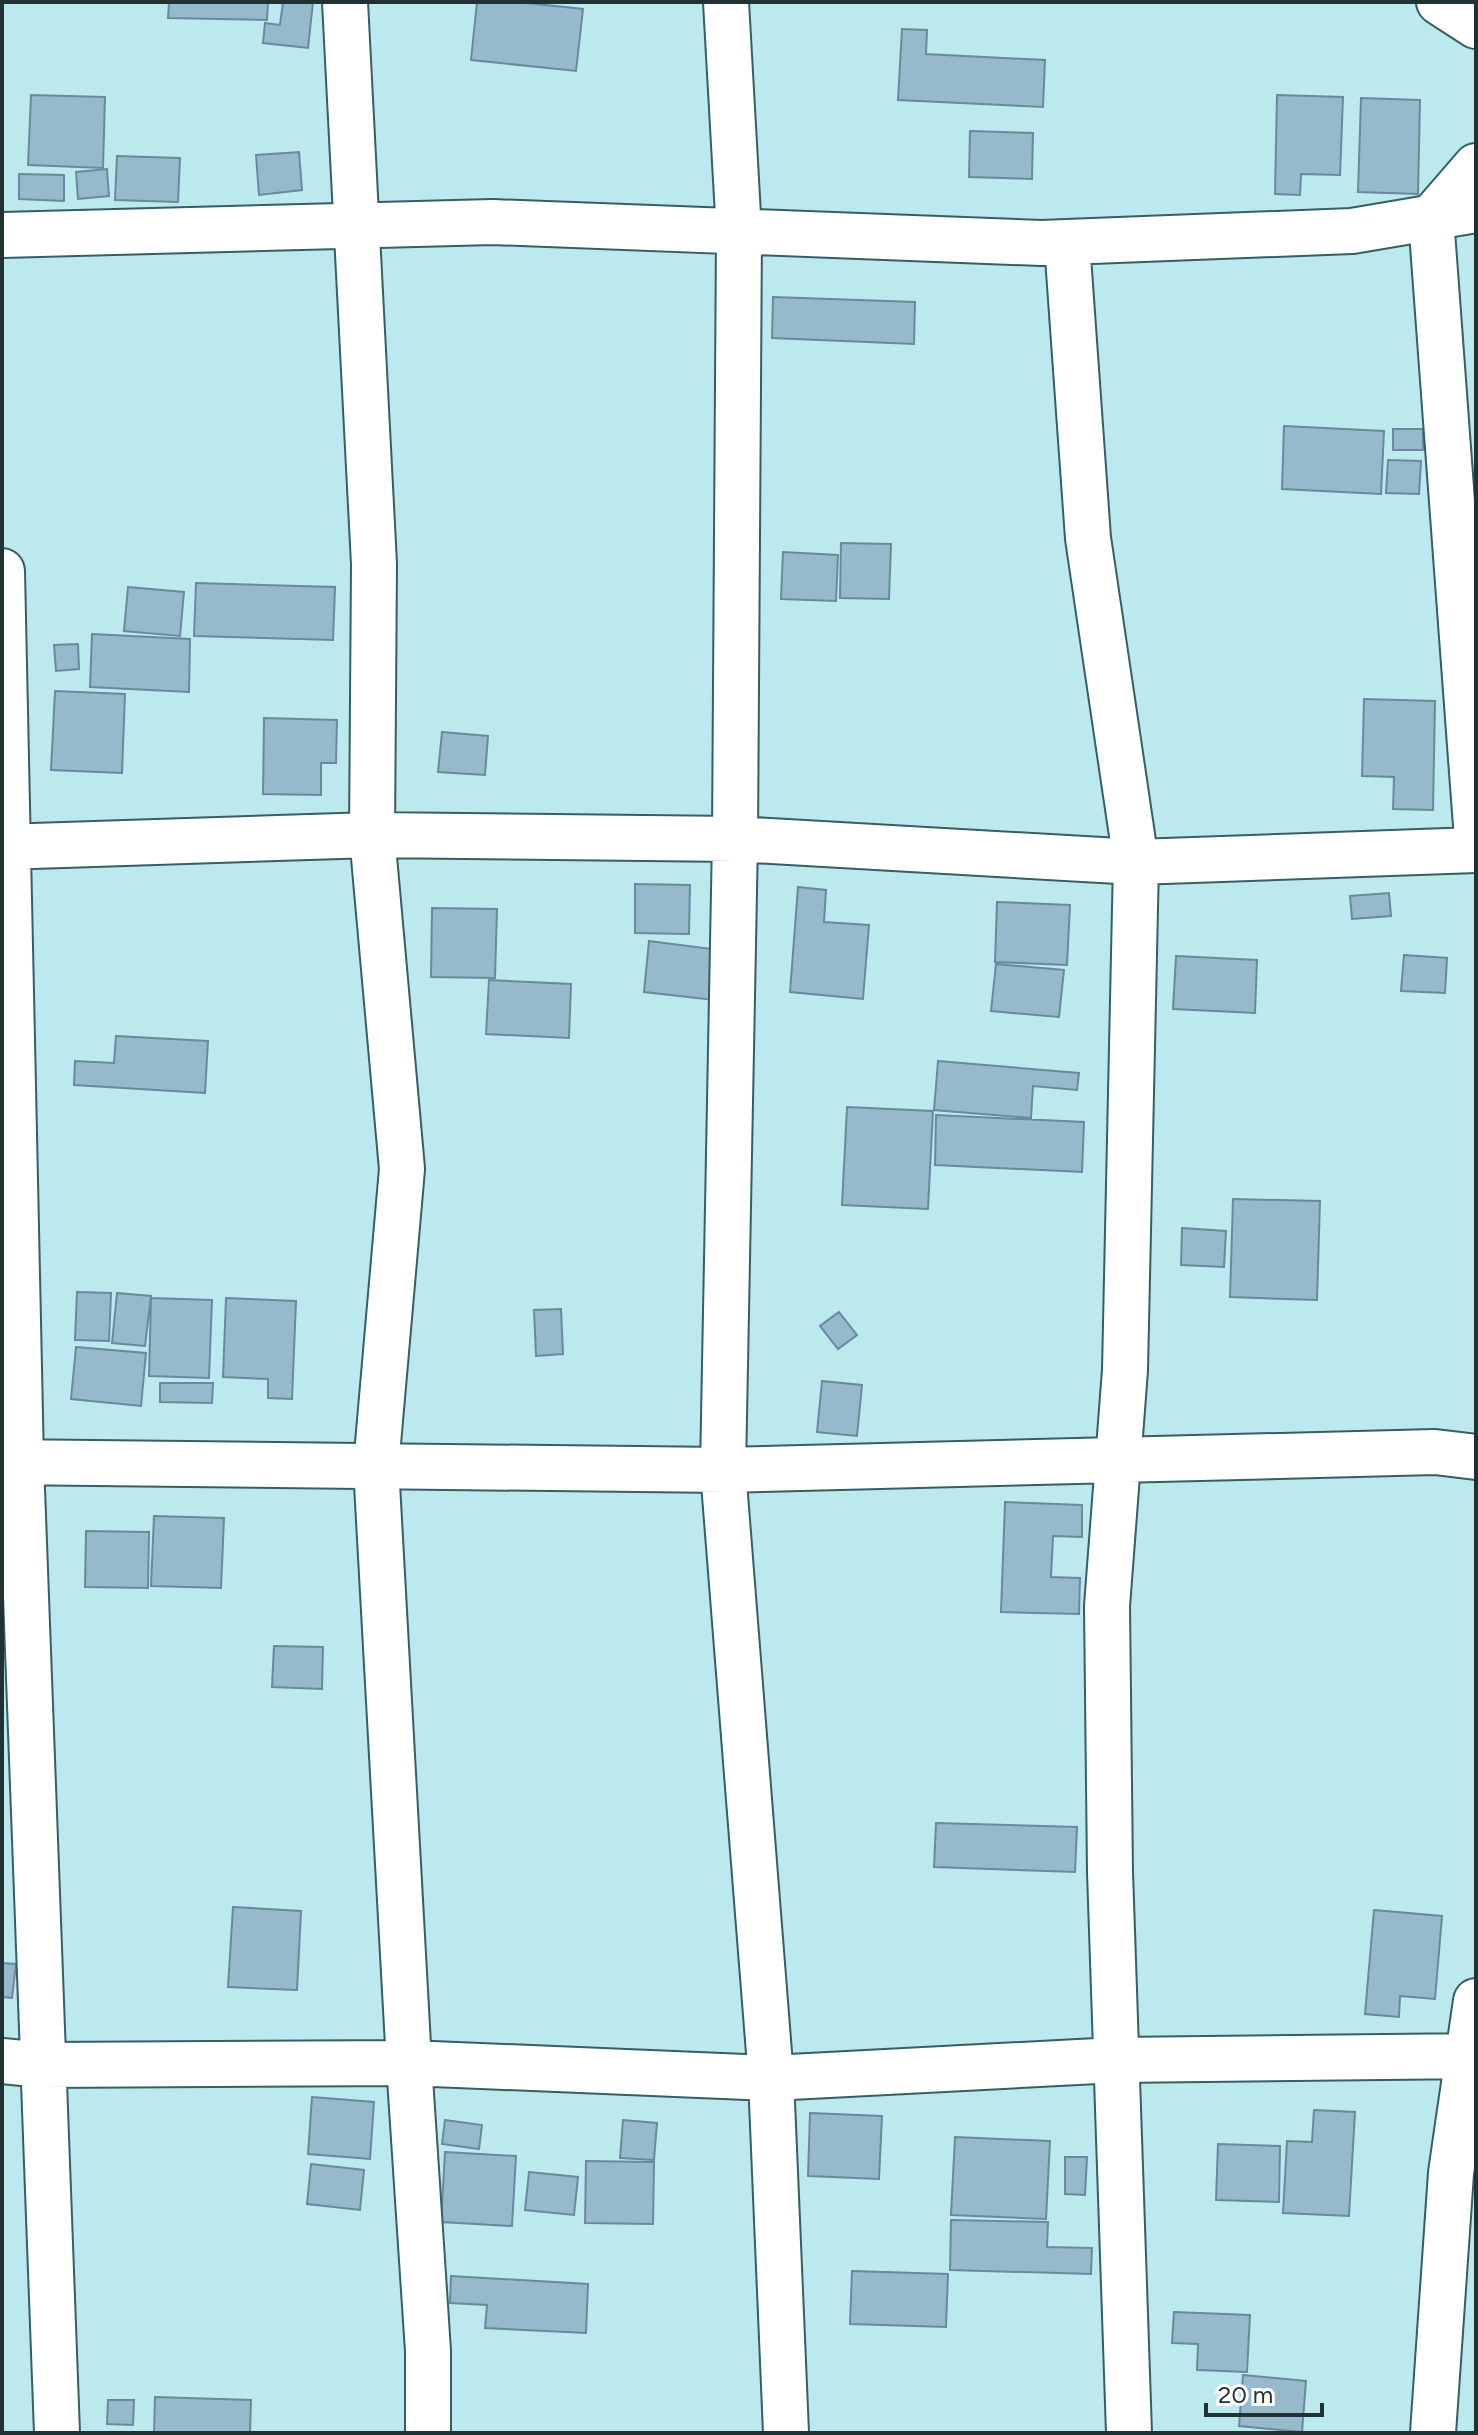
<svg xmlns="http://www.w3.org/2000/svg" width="1478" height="2435" font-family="Figtree,sans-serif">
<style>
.building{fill:#96b9cc;stroke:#698a9d;stroke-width:2}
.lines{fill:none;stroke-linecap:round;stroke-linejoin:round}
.minor-casing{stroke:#355f63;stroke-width:48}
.minor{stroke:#fff;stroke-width:44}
</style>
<rect width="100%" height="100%" fill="#bce9ed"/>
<path class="building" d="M169,2H268L267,20L168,18Z
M283,2H313L308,48L263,43L265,23L280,25Z
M477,2H517L583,9L576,71L471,60Z
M902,29L927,30L926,54L1045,60L1043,107L898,100Z
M31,95L105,97L103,168L28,165Z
M1277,95L1343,97L1340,175L1301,174L1300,195L1275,194Z
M1361,98L1420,100L1418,194L1358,192Z
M970,131L1033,133L1032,179L969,177Z
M299,152L302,190L259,195L256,155Z
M117,156L180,158L178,202L115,200Z
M107,169L109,196L78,199L76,172Z
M19,174L64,175V201L19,199Z
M773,297L915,302L914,344L772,338Z
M1284,426L1384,431L1381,494L1282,489Z
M1393,429H1423V450H1393Z
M1388,460L1421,461L1419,494L1386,493Z
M841,543L891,544L889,599L840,598Z
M783,552L838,555L836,601L781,599Z
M196,583L335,587L333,640L194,636Z
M128,587L184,592L180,636L124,631Z
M92,634L190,639L189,692L90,687Z
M78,644L79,669L56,671L54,645Z
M55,691L125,694L122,773L51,770Z
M1364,699L1435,701L1433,810L1393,809L1394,777L1362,776Z
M264,718L337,720L336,763H321V795L263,794Z
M442,732L488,736L485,775L438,772Z
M635,884L690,885L689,934L635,933Z
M798,887L826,890L824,922L869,925L863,999L790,992Z
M1389,893L1391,916L1352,919L1350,896Z
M997,902L1070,905L1067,965L995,962Z
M432,908L497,909L495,978L431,977Z
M649,941L720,950L714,1000L644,992Z
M1404,955L1447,958L1445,993L1401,991Z
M1176,956L1257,960L1255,1013L1173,1009Z
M996,964L1064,970L1059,1017L991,1011Z
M489,980L571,984L569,1038L486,1034Z
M116,1036L208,1041L205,1093L74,1085L75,1061L114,1063Z
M938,1061L1079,1073L1077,1090L1033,1086L1031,1118L934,1110Z
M847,1107L933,1111L928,1209L842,1205Z
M936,1115L1084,1122L1082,1172L935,1165Z
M1233,1199L1320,1201L1317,1300L1230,1297Z
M1182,1228L1226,1231L1224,1267L1181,1265Z
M77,1292L111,1293L109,1341L75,1340Z
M117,1293L151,1296L145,1346L112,1343Z
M151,1298L212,1300L209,1378L149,1376Z
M226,1298L296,1301L292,1399L268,1398V1379L223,1377Z
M561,1309L563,1354L536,1356L534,1310Z
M839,1312L857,1335L838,1349L820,1326Z
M76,1347L146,1353L141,1406L71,1399Z
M822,1381L862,1385L857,1436L817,1432Z
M160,1383H213L212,1403L160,1402Z
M1005,1502L1082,1505V1537L1053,1536L1051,1577L1080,1578L1079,1614L1001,1612Z
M154,1516L224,1518L221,1588L151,1586Z
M86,1531L149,1532L148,1588L85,1587Z
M274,1646L323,1647L322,1689L272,1687Z
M936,1823L1077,1827L1075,1872L934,1867Z
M233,1907L301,1911L297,1990L228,1987Z
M1374,1910L1442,1916L1435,1999L1400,1996L1399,2017L1365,2014Z
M2,1963L16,1964L12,1998L2,1997Z
M312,2097L374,2102L370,2159L308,2154Z
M1314,2110L1355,2112L1349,2216L1283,2213L1287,2141L1312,2142Z
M810,2113L882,2116L879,2179L808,2176Z
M445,2120L482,2125L479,2149L442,2144Z
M623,2120L657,2123L654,2160L620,2158Z
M955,2137L1050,2141L1046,2219L951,2215Z
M1218,2144L1280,2146L1279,2202L1216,2200Z
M445,2152L516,2156L512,2226L441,2222Z
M1065,2157H1087L1085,2195L1065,2194Z
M586,2161L654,2162L653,2224L585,2223Z
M311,2164L364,2170L360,2210L307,2204Z
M529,2172L578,2177L574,2215L525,2210Z
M951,2220L1048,2222L1047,2247L1092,2248L1091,2274L950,2270Z
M852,2271L948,2274L946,2327L850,2324Z
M451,2276L588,2284L586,2333L485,2328L487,2305L450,2303Z
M1174,2312L1250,2315L1247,2372L1197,2370L1198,2344L1172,2343Z
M1243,2375L1306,2381L1302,2432L1239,2426Z
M155,2397L251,2400L250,2433H154Z
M108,2400H134L133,2425L107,2424Z"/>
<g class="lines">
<defs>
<path id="minor" d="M345,2L374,564L372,835L402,1169L376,1466L409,2063L428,2351V2433
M726,2L739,233L735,839L723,1470L771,2078L786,2433
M1439,2L1476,26
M1476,166L1431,218L1476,826
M2,235L493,222L1041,243L1352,231L1476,210
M1067,243L1088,538L1136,862L1125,1370L1107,1606L1110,1872L1129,2433
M2,571L21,1462L57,2433
M2,847L372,835L735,839L1136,862L1476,850
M2,1462L723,1470L1435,1452L1476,1457
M2,2061L44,2065L409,2063L771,2078L1116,2060L1476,2056
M1433,2433L1451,2173L1476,2001"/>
</defs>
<use href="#minor" class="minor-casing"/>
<use href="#minor" class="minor"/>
</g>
<rect width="1478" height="2435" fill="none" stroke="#203234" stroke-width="8"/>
<path d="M1206 2403v12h116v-12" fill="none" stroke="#203234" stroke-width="4"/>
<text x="1218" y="2403" font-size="24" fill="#203234" stroke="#ffffff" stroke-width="6" paint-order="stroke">20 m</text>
</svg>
